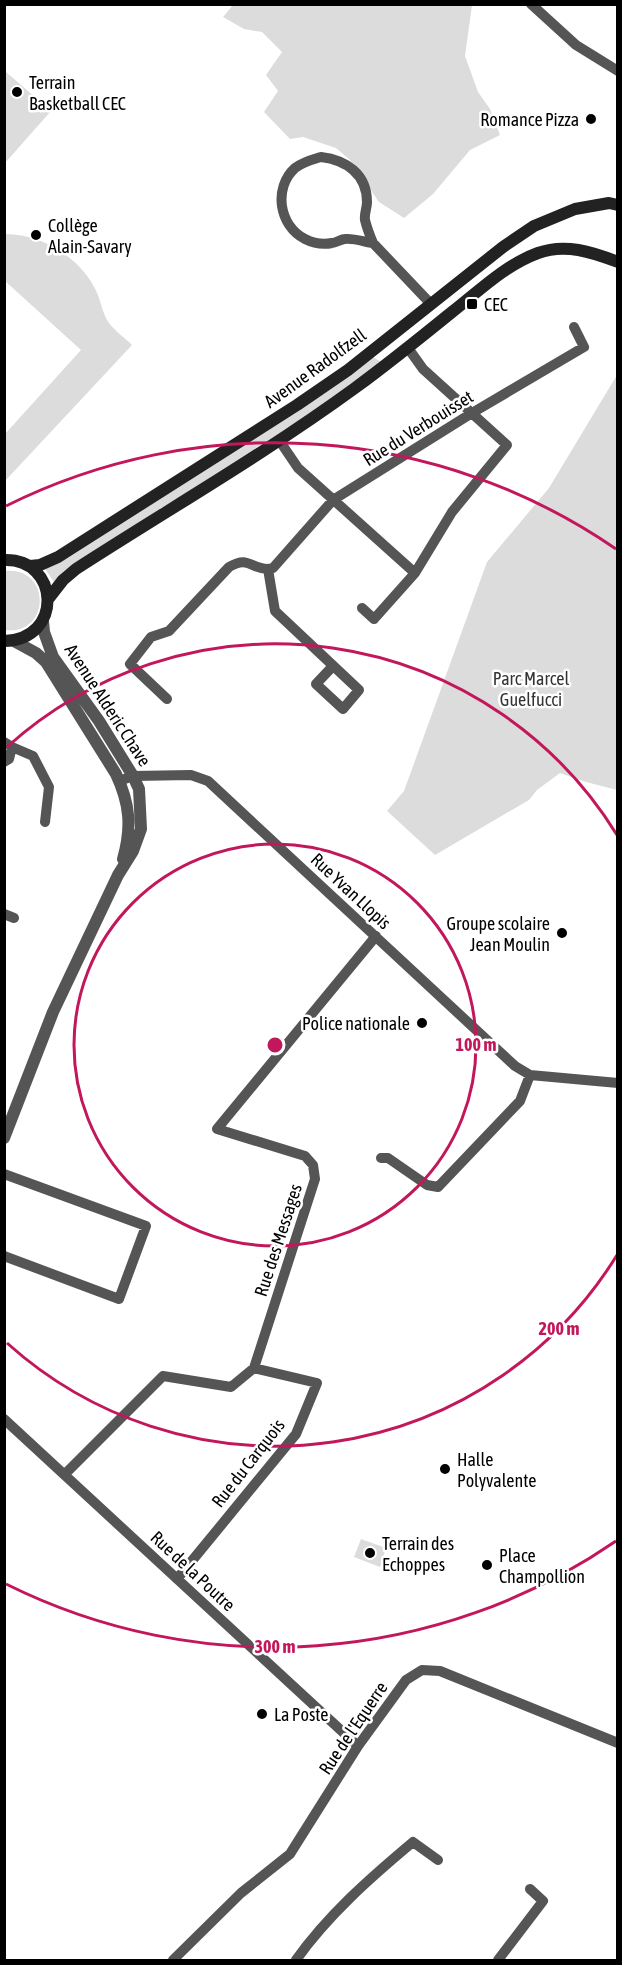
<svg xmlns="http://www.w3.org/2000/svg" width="622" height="1965" font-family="'Asap Condensed',sans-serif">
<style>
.green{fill:#dcdcdc}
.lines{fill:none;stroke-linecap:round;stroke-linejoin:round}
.minor{stroke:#555;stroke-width:10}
.tertiary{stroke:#555;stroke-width:12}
.secondary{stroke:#222;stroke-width:12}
.ring{fill:none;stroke:#c2185b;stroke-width:3}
.poi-dot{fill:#000;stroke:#fff;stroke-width:2}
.labels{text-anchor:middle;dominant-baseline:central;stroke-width:5;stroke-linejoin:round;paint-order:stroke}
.poi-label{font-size:18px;fill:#000;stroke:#fff;text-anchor:start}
.street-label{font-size:18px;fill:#000;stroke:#fff}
.park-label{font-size:18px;fill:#333;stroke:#fff}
.centre{fill:#c2185b;stroke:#fff;stroke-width:3}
.ring-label{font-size:18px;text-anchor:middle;font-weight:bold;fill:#c2185b;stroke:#fff;stroke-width:5;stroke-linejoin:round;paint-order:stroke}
</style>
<rect width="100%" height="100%" fill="#fff"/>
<path class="green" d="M233,5H472L465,56L478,92L490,109L500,135L470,150L433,194L404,218L379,202L350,160L336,148L303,137L290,139L264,112L278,91L266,75L282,52L262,32L244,29L223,17Z
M6,72L51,111L5,163L4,73Z
M5,234C42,234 82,258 97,293C101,302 103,315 109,323C115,331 125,338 132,345L5,481V434L81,350L5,281Z
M373,357L381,362L323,405L64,571L54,582L45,569L68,558L302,409Z
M617,375V790L586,782L560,773L537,790L529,800L435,855L387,811L404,791L487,562L549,488Z
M4,571C52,565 51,636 5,630Z
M361,1539L386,1548L380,1567L354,1557Z"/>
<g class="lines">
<path class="minor" d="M531,4L576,45L618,71
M321,157C346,160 367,174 367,202C367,208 364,214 365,220C367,228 370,236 373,243C365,242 354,238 345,239C341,239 336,243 332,243C323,245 313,243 305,239C279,226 273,188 295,168C303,162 311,160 321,157Z
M373,243L430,303
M279,440L298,468L415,573
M268,569L273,568L333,500L472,413L584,347L574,327
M268,569L275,611L359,690L343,709L316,684L333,666
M362,608L374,619L415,573L452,512L507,445L423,369L408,348
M167,699L130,664L151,637L169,631L229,567C249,555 250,569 268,569
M4,742L12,747L9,759L4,762
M12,747L33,756L49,787L45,822
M119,781L133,776L191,775L208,781L515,1066L530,1075L618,1083
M4,914L14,918
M381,1158H388L427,1185L438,1187L520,1101L530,1075
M4,1174L146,1226L119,1299L4,1256
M4,1419L358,1746
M65,1474L163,1376L231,1387L254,1368L315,1179L313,1165L305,1156L217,1129L376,936
M177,1579L296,1434L317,1383L254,1368
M173,1960L241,1893L290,1854L358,1746L406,1680L422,1670L440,1671L618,1743
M296,1960C328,1915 370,1878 413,1842L438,1860
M498,1960L543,1901L530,1889"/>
<path class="tertiary" d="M14,641L36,653L46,662L116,774C130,804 132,827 123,859
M4,1138L53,1012L118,875L133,851L141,829L139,789L133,776L99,721L53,657L44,632L43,621"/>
<path class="secondary" d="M4,560C60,558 64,640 4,641
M30,566L40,565L58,557L297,405L348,370L503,247L534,226L575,209L609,203L618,205
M49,598L63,580L76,569C169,509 266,453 355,388C388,364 420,338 452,312C479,291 505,265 538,253C565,243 592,252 618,262"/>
</g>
<g class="ring">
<circle cx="275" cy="1045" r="201"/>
<path d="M617 1255A401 401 0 0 1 7 1343M7 747A401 401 0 0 1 617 835"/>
<path d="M616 1541A602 602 0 0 1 6 1584M6 506A602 602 0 0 1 616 549"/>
</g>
<g class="poi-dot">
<circle cx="17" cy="92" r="6"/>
<circle cx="591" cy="119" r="6"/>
<circle cx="36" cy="235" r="6"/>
<rect x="466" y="298" width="12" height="12" rx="3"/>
<circle cx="562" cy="933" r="6"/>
<circle cx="422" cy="1023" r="6"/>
<circle cx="445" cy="1469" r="6"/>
<circle cx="370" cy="1553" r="6"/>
<circle cx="487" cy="1565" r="6"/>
<circle cx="262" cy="1714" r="6"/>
</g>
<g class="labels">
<g class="poi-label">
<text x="29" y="82">Terrain<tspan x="29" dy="21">Basketball CEC</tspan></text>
<text x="579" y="119" text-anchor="end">Romance Pizza</text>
<text x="48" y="225">Collège<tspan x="48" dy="21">Alain-Savary</tspan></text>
<text x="484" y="304">CEC</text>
<text x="550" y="923" text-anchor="end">Groupe scolaire<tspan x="550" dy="21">Jean Moulin</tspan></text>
<text x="410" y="1023" text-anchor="end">Police nationale</text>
<text x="457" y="1459">Halle<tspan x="457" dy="21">Polyvalente</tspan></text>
<text x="382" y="1543">Terrain des<tspan x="382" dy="21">Echoppes</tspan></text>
<text x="499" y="1555">Place<tspan x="499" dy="21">Champollion</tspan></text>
<text x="274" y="1714">La Poste</text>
</g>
<g class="street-label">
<text transform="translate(315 368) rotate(-36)">Avenue Radolfzell</text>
<text transform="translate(418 428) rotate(-32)">Rue du Verbouisset</text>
<text transform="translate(108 705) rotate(57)">Avenue Alderic Chave</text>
<text transform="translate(351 891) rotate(43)">Rue Yvan Llopis</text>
<text transform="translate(278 1240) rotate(-72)">Rue des Messages</text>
<text transform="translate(248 1463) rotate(-52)">Rue du Carquois</text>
<text transform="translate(193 1571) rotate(43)">Rue de la Poutre</text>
<text transform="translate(353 1728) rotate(-56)">Rue de l'Equerre</text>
</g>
<g class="park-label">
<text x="531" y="678">Parc Marcel<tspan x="531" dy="21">Guelfucci</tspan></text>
</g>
</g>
<circle cx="275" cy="1045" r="9" class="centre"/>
<g class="ring-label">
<text x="476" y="1051">100 m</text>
<text x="559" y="1335">200 m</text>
<text x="275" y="1653">300 m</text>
</g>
<rect width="622" height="1965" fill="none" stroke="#000000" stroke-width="12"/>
</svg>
